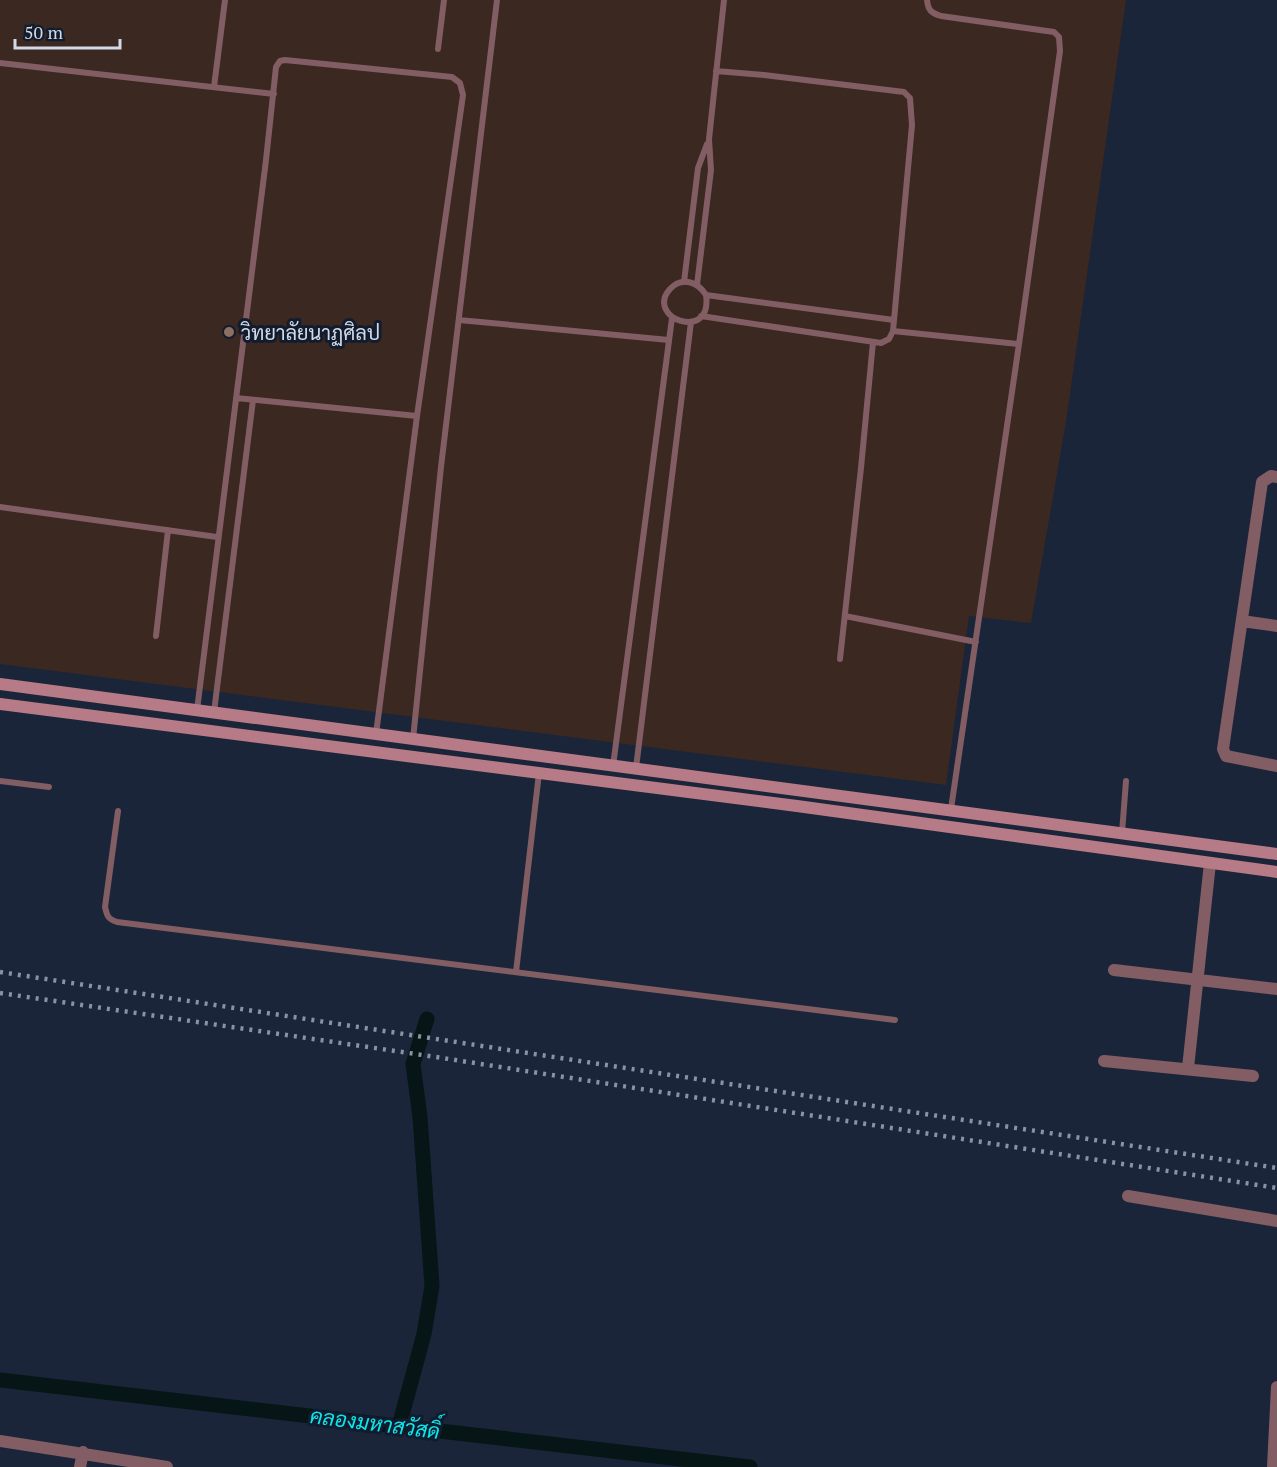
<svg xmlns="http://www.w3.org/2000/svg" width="1277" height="1467" font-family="'PT Serif',Sarabun,serif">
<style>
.education{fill:#3a2821}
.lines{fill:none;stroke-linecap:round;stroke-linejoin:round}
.canal{stroke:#061616;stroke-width:15}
.service{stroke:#835d64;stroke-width:6}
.minor{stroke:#835d64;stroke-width:12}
.secondary{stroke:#b77b87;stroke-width:12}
.rail{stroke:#8a93a2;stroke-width:4.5;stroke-dasharray:3 6;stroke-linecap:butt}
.education-dot{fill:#8d6e63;stroke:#121c2f;stroke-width:2}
.labels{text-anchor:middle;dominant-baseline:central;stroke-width:6;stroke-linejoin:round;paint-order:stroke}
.poi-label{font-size:20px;fill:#d2dae7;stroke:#121c2f;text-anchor:start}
.water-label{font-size:21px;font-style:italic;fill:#0de7ec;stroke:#121c2f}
</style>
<rect width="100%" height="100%" fill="#1b2539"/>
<path class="education" d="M0,0H1126L1066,422L1031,623L969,616L946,785L0,664Z"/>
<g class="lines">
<path class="canal" d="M0,1380L750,1467
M399,1426L424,1334L432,1286L420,1117L413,1064L427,1019"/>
<path class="service" d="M927,0C928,10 931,13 941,16L1054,32L1059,37L1060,51L1019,344L951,809
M438,49L444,0
M0,63L274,94
M214,87L225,0
M684,282L698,168L707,144
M697,285L711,170L709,139L724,0
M706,295C713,343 644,318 670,289C682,276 698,282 706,295L894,320
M701,316L881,343L889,339L893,331L912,125L910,98L904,92L764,75L716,71
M459,320L669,340
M893,331L1019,344
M0,507L217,537
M845,616L976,642
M156,636L168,530
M840,659L861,468L873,342
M197,710L266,160L276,67L280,61L285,60L452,77L460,83L463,95L417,416L236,398
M214,712L253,400
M376,734L417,416
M413,739L441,467L497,0
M613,766L672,318
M636,768L691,322
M0,781L49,787
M118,811L105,907C107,916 108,919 117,922L895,1020
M1122,833L1126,781
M516,972L539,773"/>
<path class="minor" d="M1277,477L1271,476L1262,482L1223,749L1226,756L1277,766
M1242,621L1277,626
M1114,970L1277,989
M1104,1061L1253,1076
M1188,1068L1210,863
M1128,1196L1277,1221
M0,1441L167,1467
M80,1467L83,1452
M1273,1467L1277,1387"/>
<path class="secondary" d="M0,684L1277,854
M0,704L797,806L1277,872"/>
<path class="rail" d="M0,972L1277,1168
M0,993L436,1057L1277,1188"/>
</g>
<circle class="education-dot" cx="229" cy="332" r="6"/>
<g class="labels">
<g class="poi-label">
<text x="241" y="332">วิทยาลัยนาฏศิลป</text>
</g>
<g class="water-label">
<text transform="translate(375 1423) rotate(7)">คลองมหาสวัสดิ์</text>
</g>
</g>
<path d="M15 39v9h105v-9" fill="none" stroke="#d2dae7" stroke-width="3"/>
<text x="24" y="39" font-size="18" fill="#d2dae7" stroke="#121c2f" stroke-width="4.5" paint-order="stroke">50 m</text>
</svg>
